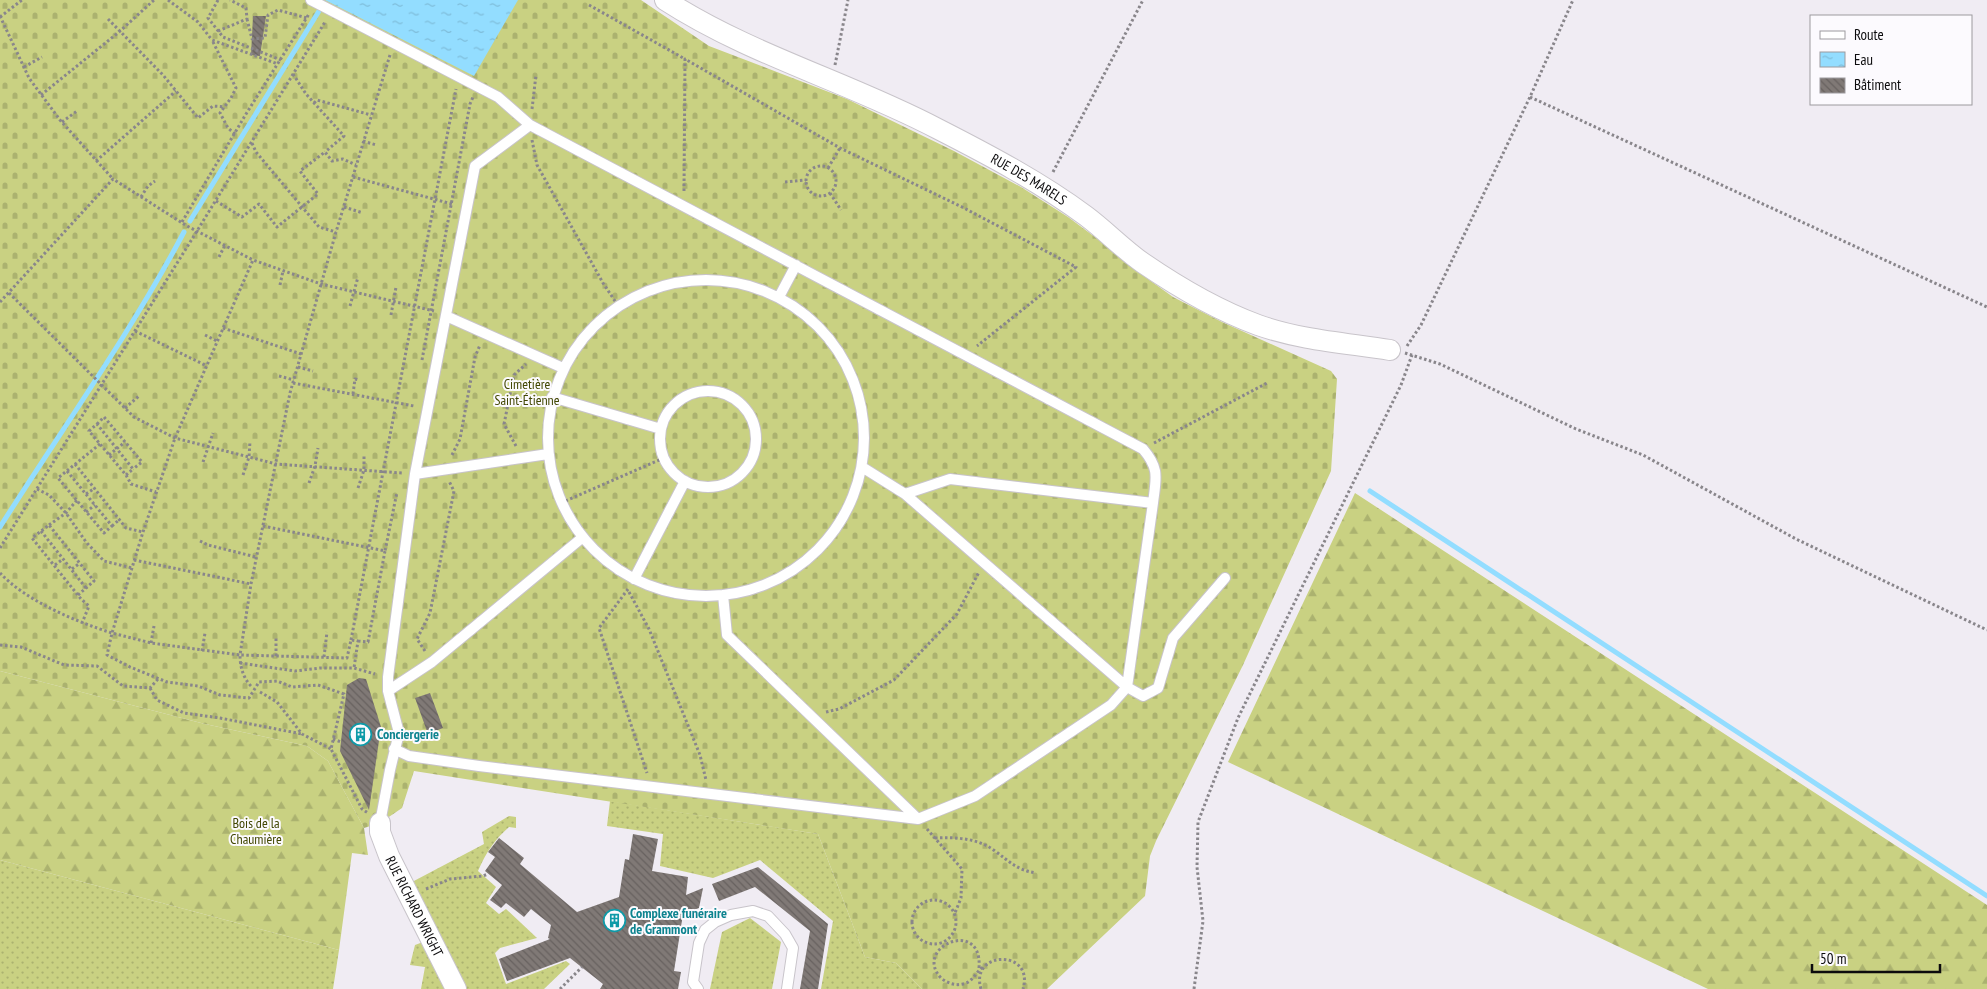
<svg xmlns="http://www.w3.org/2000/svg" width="1987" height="989" font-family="'PT Sans Narrow',sans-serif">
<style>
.grass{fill:url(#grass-dots)}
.forest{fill:url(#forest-firs)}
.cemetery{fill:url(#cemetery-stones)}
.water{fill:url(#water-ripples)}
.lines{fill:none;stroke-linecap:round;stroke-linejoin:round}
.stream{stroke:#93ddff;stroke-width:5}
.building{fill:url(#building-back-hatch)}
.service-casing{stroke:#c8c4ca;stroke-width:12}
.minor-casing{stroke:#c8c4ca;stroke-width:22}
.path{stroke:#89868b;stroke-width:3;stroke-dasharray:2.5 2.5;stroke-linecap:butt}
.service{stroke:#fff;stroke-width:10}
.minor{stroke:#fff;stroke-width:20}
.labels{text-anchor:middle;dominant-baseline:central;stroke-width:4;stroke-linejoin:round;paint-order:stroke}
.street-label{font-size:14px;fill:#0c0b0d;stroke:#fcfafe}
.park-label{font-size:14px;fill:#424703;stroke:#fcfafe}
.culture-label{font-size:14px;font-weight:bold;fill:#0d838f;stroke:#fcfafe;text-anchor:start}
</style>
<defs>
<pattern id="grass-dots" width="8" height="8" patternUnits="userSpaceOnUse" patternTransform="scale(1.25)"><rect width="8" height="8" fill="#c9d182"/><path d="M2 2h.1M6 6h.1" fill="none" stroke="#abb26f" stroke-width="1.8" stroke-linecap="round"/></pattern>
<pattern id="forest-firs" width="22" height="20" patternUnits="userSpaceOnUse" patternTransform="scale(1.25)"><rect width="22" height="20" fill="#c9d182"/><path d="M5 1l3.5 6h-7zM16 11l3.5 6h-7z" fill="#abb26f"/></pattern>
<pattern id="cemetery-stones" width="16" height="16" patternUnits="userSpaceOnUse" patternTransform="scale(1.25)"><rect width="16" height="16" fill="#c9d182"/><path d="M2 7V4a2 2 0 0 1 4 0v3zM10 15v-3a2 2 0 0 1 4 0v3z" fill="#abb26f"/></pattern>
<pattern id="water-ripples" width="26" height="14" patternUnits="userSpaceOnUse" patternTransform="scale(1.25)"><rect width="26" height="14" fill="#93ddff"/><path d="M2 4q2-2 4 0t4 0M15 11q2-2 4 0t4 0" fill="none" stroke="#7ebcd9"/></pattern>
<pattern id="building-back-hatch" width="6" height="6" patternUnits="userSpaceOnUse" patternTransform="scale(1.25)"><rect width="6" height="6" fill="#807976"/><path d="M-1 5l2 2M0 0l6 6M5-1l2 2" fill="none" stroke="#67615f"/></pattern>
</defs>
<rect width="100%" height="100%" fill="#f0ecf3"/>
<path class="grass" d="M610,801L818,834L865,957L896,963L922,989H821L833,921L760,860L713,878L660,866L663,834L607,826Z
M509,816L516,817V828L509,827C494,840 486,853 478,871L496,887L486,903L499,914L506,909L537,938L500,948L495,953L506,984L566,961L570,964L544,989H466L412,882L484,844L482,832Z
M0,860L339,950L333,989H0Z
M750,918L781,942L772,989H710L722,932Z
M423,942L447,989H421L425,967L410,965L415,945Z"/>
<path class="forest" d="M1355,493L1987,905V989H1708L1228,762Z
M0,671L205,724L307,746L328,761L364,828L368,855L352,853L339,950L0,860Z"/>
<path class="cemetery" d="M0,0H641L709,46L847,99L954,151L1021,187L1068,217L1107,246L1148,279L1173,297L1222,322L1331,371L1337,379L1331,471L1243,665L1156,841L1150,856L1145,896L1047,989H922L896,963L865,957L818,834L414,771L402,808L380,823L364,828L328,761L307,746L205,724L0,671Z"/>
<path class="water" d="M325,0H518L474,76Z"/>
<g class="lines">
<path class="stream" d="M190,221L319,11
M1370,491L1987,896
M0,527C62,429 130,334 184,232"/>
</g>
<path class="building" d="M253,16H266L260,56L251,55Z
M359,678L366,679L381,727L369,810L340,751L347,685Z
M430,693L443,728L428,734L415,698Z
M633,834L658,839L652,871L688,877L686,895L703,888L699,908L683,914L674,971L681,972L678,989H600L603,984L570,958L507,981L499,959L550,939L548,938L551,925L531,909L524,917L506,903L501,908L490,900L502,885L485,871L495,857L488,852L499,838L524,858L520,864L577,912L619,897L625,859L629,860Z
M758,867L828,924L818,989H800L810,931L755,887L719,901L712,884Z"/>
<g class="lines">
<defs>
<path id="service" d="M311,0L498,97L530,125
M548 438a158 158 0 1 1 316 0a158 158 0 1 1-316 0Z
M779,297L796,265
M446,316L563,368
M660 439a48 48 0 1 1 96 0a48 48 0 1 1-96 0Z
M552,397L661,429
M862,467L905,494L1127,687L1143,696L1158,688L1173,638L1225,578
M415,474L548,454
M905,494L950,479L1153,503
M634,579L685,481
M723,595L727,635L918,819
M388,691L432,662L583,537
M380,823L390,770L399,733L388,691V677L415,474L475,166L530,125L1143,449C1160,469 1156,478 1153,503L1127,687L1111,705L975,796L918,819L479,766L409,756L394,749
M698,989L693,982L699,943L705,930L715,922L731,915L753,911L768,916L785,934L793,948L787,989"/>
<g id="minor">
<path id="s1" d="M665,0C750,55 849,82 938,129C989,155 1040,182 1086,216C1106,231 1123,249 1143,263C1178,287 1217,310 1258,325C1300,340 1346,343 1390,350"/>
<path id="s2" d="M380,823V832L389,856L456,989"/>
</g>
</defs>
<use href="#service" class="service-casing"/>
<use href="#minor" class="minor-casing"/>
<path class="path" d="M168,0L198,22L212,40
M218,0L208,18L223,37L281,60
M589,5L685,59
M0,16L29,78L60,120L113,179
M0,17L22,0
M108,19L163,75L198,118L213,106L225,107
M247,19L252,39L265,38L268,15L278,10L307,18
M218,31L247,19L246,8L230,0
M390,55L336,232L290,393L251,584L240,655L151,643L112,633L143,532L175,438L253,260L321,284L434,311
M835,65L848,0
M24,67L42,57
M293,74L306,94L344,136L325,152
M41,95L119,32L154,0
M1530,97L1987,307
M314,103L317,100L371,115
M532,109L536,75
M62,122L77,111
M235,134L228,128L220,113L231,98L236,88L212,40L278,64
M532,140L537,165L603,283L619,307
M363,141L376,145
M252,143L256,152L319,227L336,232
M96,161L176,91
M806 181a15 15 0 1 1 30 0a15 15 0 1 1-30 0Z
M828,168L840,148
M1053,172L1143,0
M353,177L452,204
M785,182L806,180
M684,191L685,59L840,148L962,207L1076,267L977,346
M830,193L841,210
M141,197L148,186L155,181
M216,201L242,217L259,204L277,227L318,194L300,171L325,152L332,161L343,159L356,165
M344,207L363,213
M182,222L246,114L309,14
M219,257L225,245
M280,285L283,271
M9,293L134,417L175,438L276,464L402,473
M0,302L113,179L187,226L253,260
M350,306L358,277
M391,315L396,287
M223,328L301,354
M135,331L207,366
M205,335L217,341
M1407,346L1421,325L1530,97L1573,0
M1405,353L1440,364L1576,429L1643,455L1796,539L1987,630
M422,360L470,104L473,97
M298,367L313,371
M279,376L294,380
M293,383L414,406
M353,394L355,379L359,380
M125,408L139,396
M97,424L104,417L142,462L133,469
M1154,443L1267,383
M516,446L504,424L514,375L526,364
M109,455L125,442
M452,455L460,439L475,357L480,345
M203,462L213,433
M75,464L126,528L143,532
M67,471L112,526L104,533L58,478L100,444
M126,475L133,469L97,424L89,431L126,475L131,484L156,492
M243,475L249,457L250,441
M309,483L315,466L318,448
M358,488L364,470V456
M37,489L49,495L66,513L86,542L104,561L132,568
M86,494L95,488
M561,503L664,458
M86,512L95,505
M49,525L66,513L77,500
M112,526L120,519
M263,526L385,551L397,492
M41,531L86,588
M200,541L208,545L256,557
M0,548L197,231L325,22
M134,560L251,584
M55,565L63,559
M72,569L80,563
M0,573C26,601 77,622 112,633L107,655L130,667L167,682L198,686L220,695L249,698L259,682L277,681L292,687L318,685L344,694L331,749L362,809L368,813
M628,589L599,628L647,773
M629,592L649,629L700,755L706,780
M78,595L94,581L49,525L32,538L81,599L89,606L82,623
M351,640L456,89
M358,641L368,642L385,551
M151,643L154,626
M0,645L21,647L64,665L97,666L123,686L150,688L158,679
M202,651L205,633
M425,651L417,639L430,613L454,491L449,481
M276,656V636
M324,657L327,632
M240,663L295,671L320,668H354L375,674
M251,686C243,678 240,666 240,655L347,658L351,640L358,641L354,668
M150,688L157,700L184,713L220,718L302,734
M260,692L277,702L302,734L331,749
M826,712L839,709L894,680L957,614L979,572
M333,739L341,742
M927,829L962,869L961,898L955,913
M935,838C956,837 978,838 995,851C1010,862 1017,870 1036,873
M426,889L450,879L483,876L488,874
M912 922a22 22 0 1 1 44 0a22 22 0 1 1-44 0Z
M979,968C983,917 912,947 941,978C947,983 955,986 963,984C974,982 976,970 985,966
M560,989L582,967
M981,989C969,950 1035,949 1023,989
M1194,989L1203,921L1197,867L1198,822L1238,718L1401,385L1412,355"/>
<use href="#service" class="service"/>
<use href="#minor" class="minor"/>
</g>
<defs>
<symbol id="building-ring" viewBox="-11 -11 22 22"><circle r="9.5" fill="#fcfafe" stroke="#0f9aa8" stroke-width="1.5"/><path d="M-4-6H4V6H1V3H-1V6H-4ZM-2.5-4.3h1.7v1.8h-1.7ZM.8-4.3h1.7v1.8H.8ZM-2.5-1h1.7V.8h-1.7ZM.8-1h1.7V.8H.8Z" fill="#0f9aa8"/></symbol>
</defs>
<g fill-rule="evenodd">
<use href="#building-ring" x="348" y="722" width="25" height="25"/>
<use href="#building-ring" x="602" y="908" width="25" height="25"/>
</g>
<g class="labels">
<g class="street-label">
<text stroke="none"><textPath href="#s1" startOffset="406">RUE DES MARELS</textPath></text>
<text stroke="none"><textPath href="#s2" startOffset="91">RUE RICHARD WRIGHT</textPath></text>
</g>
<g class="park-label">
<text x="527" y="384">Cimetière<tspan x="527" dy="16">Saint-Étienne</tspan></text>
<text x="256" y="823">Bois de la<tspan x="256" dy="16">Chaumière</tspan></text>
</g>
<g class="culture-label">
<text x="377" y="734">Conciergerie</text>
<text x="630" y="913">Complexe funéraire<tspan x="630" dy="16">de Grammont</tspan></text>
</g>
</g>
<rect x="1810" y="15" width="162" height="90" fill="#fcfafe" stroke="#9c9a9e"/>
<rect x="1820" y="31" width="25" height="8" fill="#ffffff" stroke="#9c9a9e"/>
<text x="1854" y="40" font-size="15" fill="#0c0b0d">Route</text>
<rect x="1820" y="52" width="25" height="15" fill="url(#water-ripples)" stroke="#9c9a9e"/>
<text x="1854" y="65" font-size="15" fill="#0c0b0d">Eau</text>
<rect x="1820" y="78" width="25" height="15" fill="url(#building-back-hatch)" stroke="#9c9a9e"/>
<text x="1854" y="90" font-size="15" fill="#0c0b0d">Bâtiment</text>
<path d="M1812 964v8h128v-8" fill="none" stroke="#0c0b0d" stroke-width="2.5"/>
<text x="1820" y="964" font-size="15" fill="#0c0b0d" stroke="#fcfafe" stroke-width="4" paint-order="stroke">50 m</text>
</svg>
